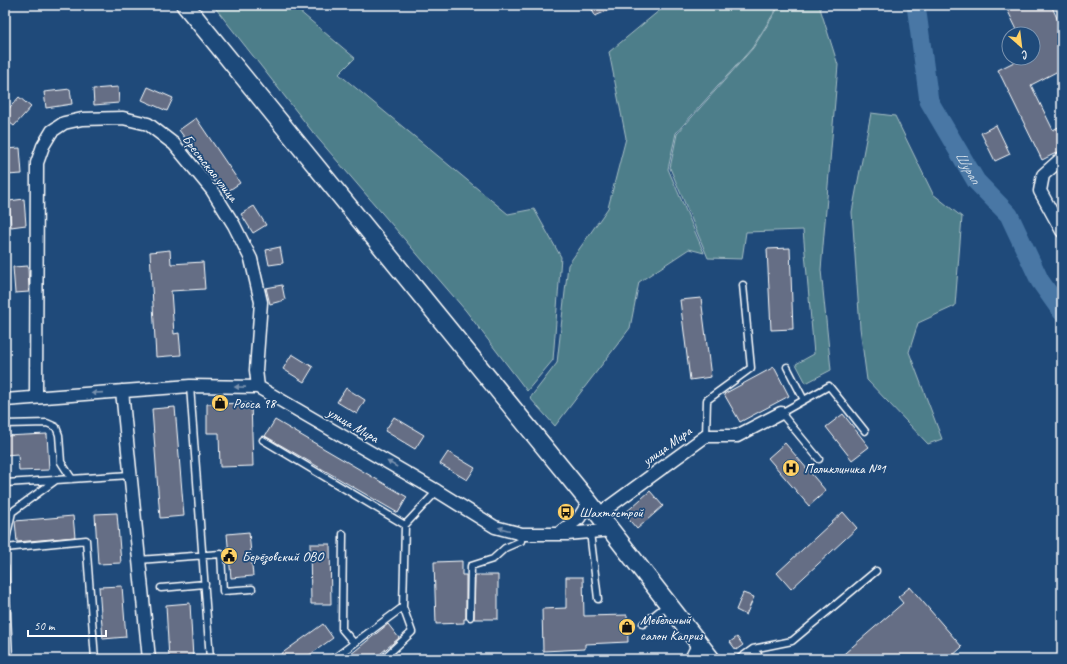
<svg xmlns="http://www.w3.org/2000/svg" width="1067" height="664" font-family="Caveat,sans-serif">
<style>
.green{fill:#4e7e8a;stroke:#a6bec4}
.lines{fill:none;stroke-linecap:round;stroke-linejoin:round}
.river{stroke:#4877a5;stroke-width:19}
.building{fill:#656e85;stroke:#fff}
.lane-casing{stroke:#fff;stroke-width:9}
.street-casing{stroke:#fff;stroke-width:15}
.secondary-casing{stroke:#fff;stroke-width:20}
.lane{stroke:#1f4a7a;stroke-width:6}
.street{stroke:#1f4a7a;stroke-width:12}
.secondary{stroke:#1f4a7a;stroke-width:17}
.oneway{fill:#7992af}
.labels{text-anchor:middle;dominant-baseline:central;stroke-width:3.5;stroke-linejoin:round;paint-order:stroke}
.street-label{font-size:14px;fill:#fff;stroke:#1f4a7a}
.poi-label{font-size:14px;fill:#fff;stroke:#1f4a7a;text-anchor:start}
.water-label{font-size:15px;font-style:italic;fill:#d1dde8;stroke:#1f4a7a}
</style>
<rect width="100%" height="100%" fill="#1f4a7a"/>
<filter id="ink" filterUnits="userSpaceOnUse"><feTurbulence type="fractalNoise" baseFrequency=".025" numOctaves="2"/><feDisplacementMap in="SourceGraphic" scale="8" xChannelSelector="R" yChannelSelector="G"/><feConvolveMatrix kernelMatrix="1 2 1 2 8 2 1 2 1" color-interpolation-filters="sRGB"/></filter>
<g filter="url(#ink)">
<path class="green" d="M213,5H292L355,58L339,74L508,214L534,209L561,257L553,360L527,391L466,311L315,135Z
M666,5H779L752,48L676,133L668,169L704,253L689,249L639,282L630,328L555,426L530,398L557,363L568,265L608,208L626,138L609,52Z
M780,5H819L838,65L821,270L831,370L806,383L796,364L814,354L803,230L746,232L742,259L708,258L670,168L677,134L753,48Z
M871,113L895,116L933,194L962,217L955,306L918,323L909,352L942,439L928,444L867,380L860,328L852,212Z"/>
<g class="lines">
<path class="river" id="s1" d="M916,5L929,101L976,181L1009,215L1040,281L1062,312"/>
</g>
<path class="building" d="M590,5H621L595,16Z
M1005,5H1051L1062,29V69L1031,85L1053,130L1062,125V150L1042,160L998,70L1022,58H1033V34H1019Z
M118,87L119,103L94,105L93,89Z
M148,87L173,98L167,111L142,100Z
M70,89L72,104L46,108L44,92Z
M19,97L31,107L14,126L5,119V113Z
M196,118L240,183L225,193L179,130Z
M996,125L1010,154L995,161L981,133Z
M20,148L22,174L7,175L5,149Z
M24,199L26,225L11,227L9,201Z
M254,206L266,225L253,233L241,214Z
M280,247L283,263L269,265L266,250Z
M790,248L793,329L771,330L767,249Z
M170,250L171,264L203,262L205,289L171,291L174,334L179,333L181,355L156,357L150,252Z
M28,266L29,292L15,293L13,267Z
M282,285L285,300L270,304L266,288Z
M701,298L711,377L690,380L680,300Z
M292,354L313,367L304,382L283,369Z
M774,367L789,396L740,422L724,394Z
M346,388L365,400L357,414L337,402Z
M251,403L253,466L220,467L219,433H207V404Z
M175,407L184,516L160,518L152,409Z
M843,414L869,447L852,460L826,427Z
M394,417L424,435L415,449L385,431Z
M275,420L407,497L398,513L265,436Z
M47,434L49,470L19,471L18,454L5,455V436Z
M785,443L826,491L809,506L768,458Z
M448,452L475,468L467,480L440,464Z
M650,491L663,506L637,529L624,514Z
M843,512L857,528L791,589L777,573Z
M117,513L121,563L98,564L95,514Z
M73,516L75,537L17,542L15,521Z
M249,532L253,576L231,578L227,534Z
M310,544H330L331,604H311Z
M462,561V575H466V619H464V623L436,624L434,562Z
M475,575H498V619H474Z
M566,577H583L584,616L627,615L628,642L585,644V649L543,651L542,609L566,608Z
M122,586L126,637L103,639L99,587Z
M910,587L962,647L949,659H838L903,603L898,597Z
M743,593L754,597L746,615L736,610Z
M190,603L193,659H169L166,605Z
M323,624L333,638L304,659H274Z
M388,624L399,638L374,659H345Z
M737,637L743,645L736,650L730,642Z"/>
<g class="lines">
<defs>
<path id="lane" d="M787,367L804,400
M190,386L210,659
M5,424L47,423L56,427L59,435L61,462L72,479
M706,436L707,400L751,368L743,285
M263,440L405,525L437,491
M819,459L781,413L829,386L865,431
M5,483L55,480
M590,532L598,599
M343,534L342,629L354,643
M5,544L12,512L56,480L130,475
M5,548L86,540L95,659
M138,560L221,554L223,591L252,589
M5,567L9,659
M161,588L205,584
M470,617L471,566L493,559L505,548L521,541L522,534
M643,624L668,604
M753,649L762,659
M333,659L403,607L405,525
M383,659L412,632L403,607
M739,659L753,649L792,641L876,571"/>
<path id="street" d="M1062,158L1043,175L1040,191L1062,231
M122,391L149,659
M36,397L37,163L43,146L52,131L64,123L82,119L123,118L148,124L174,144L212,190L234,225L251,259L261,302L256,370L258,387
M5,400L190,386L258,387L437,491L495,527L522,534H567L612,530
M599,514L706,436H737L781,413
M558,534L579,518L589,502
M691,659L699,643"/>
<path id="secondary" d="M185,5L589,502L711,659"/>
</defs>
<use href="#lane" class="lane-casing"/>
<use href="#street" class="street-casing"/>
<use href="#secondary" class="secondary-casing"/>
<use href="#lane" class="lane"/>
<use href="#street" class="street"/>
<use href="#secondary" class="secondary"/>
</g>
<defs><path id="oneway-solid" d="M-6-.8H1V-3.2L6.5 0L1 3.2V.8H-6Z"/></defs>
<g class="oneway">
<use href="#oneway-solid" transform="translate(240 387) rotate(-179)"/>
<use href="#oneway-solid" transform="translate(97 393) rotate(176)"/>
<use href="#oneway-solid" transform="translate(392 464) rotate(-150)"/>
<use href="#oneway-solid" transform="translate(504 529) rotate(-165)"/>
</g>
</g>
<defs>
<symbol id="shop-disc" viewBox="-11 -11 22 22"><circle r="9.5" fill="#ffd166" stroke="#1f4a7a"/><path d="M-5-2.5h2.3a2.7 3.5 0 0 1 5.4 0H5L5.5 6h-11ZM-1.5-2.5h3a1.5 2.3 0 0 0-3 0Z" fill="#111"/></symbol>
<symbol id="hospital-disc" viewBox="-11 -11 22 22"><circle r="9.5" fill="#ffd166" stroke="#1f4a7a"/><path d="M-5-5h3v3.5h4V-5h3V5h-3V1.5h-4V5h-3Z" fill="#111"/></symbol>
<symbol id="bus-disc" viewBox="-11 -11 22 22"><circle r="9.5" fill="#ffd166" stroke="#1f4a7a"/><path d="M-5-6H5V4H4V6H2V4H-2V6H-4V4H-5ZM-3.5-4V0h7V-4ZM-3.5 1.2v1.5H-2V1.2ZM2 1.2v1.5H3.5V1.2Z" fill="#111"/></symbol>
<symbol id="civic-disc" viewBox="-11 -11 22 22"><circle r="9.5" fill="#ffd166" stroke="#1f4a7a"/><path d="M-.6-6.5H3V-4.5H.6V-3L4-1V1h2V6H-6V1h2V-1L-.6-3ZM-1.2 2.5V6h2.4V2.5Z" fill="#111"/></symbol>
</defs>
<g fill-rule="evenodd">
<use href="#shop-disc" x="210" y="393" width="20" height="20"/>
<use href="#hospital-disc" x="781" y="458" width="20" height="20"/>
<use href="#bus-disc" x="556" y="502" width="20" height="20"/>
<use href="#civic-disc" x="219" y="546" width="20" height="20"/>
<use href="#shop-disc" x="617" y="617" width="20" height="20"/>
</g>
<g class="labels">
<g class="street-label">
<text transform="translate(210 168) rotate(52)">Брестская улица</text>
<text transform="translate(353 425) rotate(30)">улица Мира</text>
<text transform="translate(667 446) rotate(-36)">улица Мира</text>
</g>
<g class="poi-label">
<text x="233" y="403">Росса 98</text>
<text x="804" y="468">Поликлиника №1</text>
<text x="579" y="512">Шахтострой</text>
<text x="242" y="556">Берёзовский ОВО</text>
<text x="640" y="619">Мебельный<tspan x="640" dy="16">салон Каприз</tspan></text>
</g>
<g class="water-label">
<text stroke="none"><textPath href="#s1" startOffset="174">Шурап</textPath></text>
</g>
</g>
<rect width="1067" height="664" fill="none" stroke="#1f4a7a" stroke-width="20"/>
<rect x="10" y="10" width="1047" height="644" fill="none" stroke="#fff" stroke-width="1.5" filter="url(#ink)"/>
<g transform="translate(1021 46) rotate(152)"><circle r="19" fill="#1f4a7a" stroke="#7992af"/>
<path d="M0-3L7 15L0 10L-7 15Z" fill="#ffd166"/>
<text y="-6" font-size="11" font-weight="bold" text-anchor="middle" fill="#ffffff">С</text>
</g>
<path d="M28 630v6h78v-6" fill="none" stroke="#ffffff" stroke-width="2"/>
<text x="34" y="630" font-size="12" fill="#ffffff" stroke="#1f4a7a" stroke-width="3" paint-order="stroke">50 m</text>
</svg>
